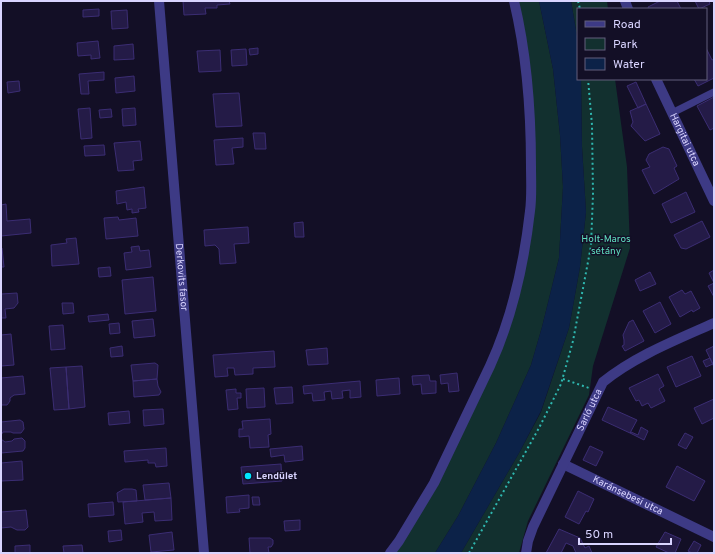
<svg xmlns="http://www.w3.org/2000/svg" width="715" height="554" font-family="Overpass,sans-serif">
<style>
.green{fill:#12302f}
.water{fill:#0c2248}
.building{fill:#241b47;stroke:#3b2d73}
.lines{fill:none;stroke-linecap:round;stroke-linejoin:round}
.path{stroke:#2fb8b0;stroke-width:2;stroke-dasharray:2 3;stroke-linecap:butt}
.service{stroke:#3d3a85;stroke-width:7}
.minor{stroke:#3d3a85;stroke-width:10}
.tertiary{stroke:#3d3a85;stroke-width:10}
.poi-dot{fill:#00e5ff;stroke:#130f26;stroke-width:1.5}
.labels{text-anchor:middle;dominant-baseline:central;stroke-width:3;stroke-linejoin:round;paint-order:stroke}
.street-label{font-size:10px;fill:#d9d4ff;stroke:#130f26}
.park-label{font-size:10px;fill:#5fe0c0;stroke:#130f26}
.poi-label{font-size:10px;font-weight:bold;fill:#d9d4ff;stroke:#130f26;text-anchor:start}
</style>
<rect width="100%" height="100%" fill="#130f26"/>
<path class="green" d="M514,1H539L553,69L560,135L563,187L559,258L542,327L531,365L496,443L458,516L435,553H390L399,541L490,366L521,269L531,149Z
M571,1H607L608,9H578V42Z
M581,79H615L627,167L630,248L593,366L589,395L528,521L519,553H461L519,453L541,412L569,328L580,267L586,212L582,147Z"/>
<path class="water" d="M539,1H571L578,42V79H581L582,147L586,212L580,267L569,328L541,411L519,453L461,553H435L458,516L496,443L531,365L542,327L559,258L563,187L560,135L553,69Z"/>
<path class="building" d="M183,1H229L230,4L217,5V8H205L206,14L184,15Z
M660,1H677L681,9H649L648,7Z
M695,1H709L710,4L699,9Z
M99,9V16L83,17V10Z
M127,10L128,28L112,29L111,11Z
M98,41L100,58L91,59V55L78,56L77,43Z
M133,44L134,59L114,60V46Z
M258,48V54L250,55L249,49Z
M706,48L712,60L714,59V78L698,86L694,79H706Z
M246,49L247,65L232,66L231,50Z
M220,50L221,71L199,72L197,51Z
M104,72V80L88,81L89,94H81L79,74Z
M134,76L135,91L116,93L115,78Z
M19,81L20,91L8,93L7,82Z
M636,82L646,104L638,108L627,86Z
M239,93L242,126L216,127L213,94Z
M714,97V128L710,130L697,106Z
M646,104L660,134L645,141L631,126L633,122L630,111Z
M90,108L92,138L81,139L78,109Z
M135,108L136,125L123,126L122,109Z
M111,109L112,117L100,118L99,110Z
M253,133H265L266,149H255Z
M243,138V147L232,148L234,164L216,165L214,140Z
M140,141L142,160L133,161L134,170L118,171L114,143Z
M104,145L105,155L85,156L84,146Z
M663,147L669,149L677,166L674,168L679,179L654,194L642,170L650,167L646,160L649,154Z
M144,187L146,208L138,209L139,212L132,213V209L127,210L126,202L117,204L116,191Z
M686,192L695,212L671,223L662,204Z
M6,204L7,221L30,219L31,233L1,236V205Z
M118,217L119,220L136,218L138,236L106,239L104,218Z
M702,221L710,237L686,249L681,248L674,235Z
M303,222L304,237H295L294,223Z
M248,227L249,243L234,244L236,263L220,264L219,249L215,245L205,246L204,230Z
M76,238L79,264L52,266L51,245L67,243L66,239Z
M139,246L140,251L149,250L151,267L126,270L124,253L132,252L131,247Z
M1,248H2L4,267H1Z
M110,267L111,276L99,277L98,268Z
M714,270V297L708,286L714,283L709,273Z
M650,272L656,284L640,291L635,280Z
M153,277L156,311L125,314L122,280Z
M682,290L685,294L691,291L700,308L693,312L692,310L680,317L669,297Z
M17,293L18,303L14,308L5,309L6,318H1V294Z
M660,302L671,324L655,333L643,311Z
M62,303H73L74,313L63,314Z
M108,314L109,320L89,322L88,316Z
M153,319L155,336L134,338L132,321Z
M633,320L644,341L625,351L622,346L624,345V340L623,335L629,322Z
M119,323L120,333L110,334L109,324Z
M63,325L65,349L51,350L49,326Z
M11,334L14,365L1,366V335Z
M122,346L123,356L111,357L110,348Z
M714,346V367L706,350Z
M327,348L328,364L308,365L306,350Z
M274,351L275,367L253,368V374L235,375L234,368H227L228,376L215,377L213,355Z
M692,356L701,376L676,387L667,367Z
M710,358L713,364L706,367L703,361Z
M155,363L158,365L157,379L133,381L131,365Z
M82,366L85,407L69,409L66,367Z
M66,367L69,409L54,410L50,368Z
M457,373L459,391L449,392L448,383L441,384L440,375Z
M658,374L664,386L659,389L665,401L651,408L648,403L642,406L639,400L636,401L629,388Z
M429,375L430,381H436V393L422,394L421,384L413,385L412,376Z
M23,376L25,394L14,395L10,398V401L7,405H1V378Z
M399,378L400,394L377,396L376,380Z
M157,379L158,386L161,392L159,395L134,397L133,381Z
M360,381L361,397L350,398V390L342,391L343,398L332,399L331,391L324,392L325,400L313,401L312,393L304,394L303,386Z
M292,387L293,403L276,404L274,388Z
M264,388L265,407L247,408L246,389Z
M236,389V393H241V398H237L238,409L228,410L226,390Z
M714,399V418L702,424L694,408Z
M608,407L637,420L630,433L602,420Z
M163,409L164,424L144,426L143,410Z
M129,411L130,423L109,425L108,413Z
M270,419L271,434L268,435L269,447L250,448L249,436L239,437V429H243L242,421Z
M20,420L23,422L24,429L21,433H13L11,432H3L1,435V422Z
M641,427L648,431L644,440L630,433L631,432L638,435Z
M685,433L693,437L686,449L678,445Z
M22,438L25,441V448L23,451L1,453V439L5,442L12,441L14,439Z
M302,446L303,460L285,462L284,455L271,457L270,449Z
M590,446L603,452L596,466L583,460Z
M166,448L167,466L156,467L155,463H148V460L125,462L124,451Z
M22,461L23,480L1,481V463Z
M281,464L282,481L243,484L241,467Z
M677,466L705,481L694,501L666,487Z
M169,483L171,498L145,500L143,485Z
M124,489H132L136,490L137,501L118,502L117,493Z
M578,491L594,499L588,512L586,511L579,524L565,517Z
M249,495V508L239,509L240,512L227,513L226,497Z
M252,497H259L260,505H253Z
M171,498L172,520L155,521L154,512L142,513L143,522L125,524L123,502Z
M113,502L114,515L89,517L88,504Z
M26,510L28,527L25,530H17L11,527L1,528V512Z
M300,520V530L285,531L284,521Z
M559,529L580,538L585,548L589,546L592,553H576L573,546L566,543L561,553H546Z
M121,530L122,540L109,542L108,531Z
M172,532L174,550L151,552L149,535Z
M665,532L681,539L675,553H669L656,547Z
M249,538H270L273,540V544L271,547H268L269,553H250Z
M694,541L701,545L697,553H692L688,551Z
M30,545V553H15V546Z
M82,545L83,553H64L63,546Z"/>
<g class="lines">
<path class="path" d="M578,1L580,9
M563,379L589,388
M469,553L539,428L561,384L573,341L591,246L593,194L592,125L588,79"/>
<path class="service" d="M672,113L714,92"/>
<g class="minor">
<path d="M625,1L628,9"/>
<path id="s1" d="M656,79L714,201"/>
<path id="s2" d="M563,464L714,537"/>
<path d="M390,553L399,541L434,483L490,366C512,318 524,264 530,211C532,197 531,181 531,166C531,111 527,55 514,1"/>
<path id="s3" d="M526,553L528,541L533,527L603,382C635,356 676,340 714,323"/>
</g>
<path class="tertiary" id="s4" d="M159,1L204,553"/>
</g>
<circle class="poi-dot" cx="248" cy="476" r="4"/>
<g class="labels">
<g class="street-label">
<text stroke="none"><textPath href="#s1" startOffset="67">Hargitai utca</textPath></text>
<text stroke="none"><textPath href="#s4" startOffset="277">Derkovits fasor</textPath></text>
<text stroke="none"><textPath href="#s3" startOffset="157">Sarló utca</textPath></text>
<text stroke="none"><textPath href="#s2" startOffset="72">Karánsebesi utca</textPath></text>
</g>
<g class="park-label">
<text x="606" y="239">Holt-Maros<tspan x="606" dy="12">sétány</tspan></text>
</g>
<g class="poi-label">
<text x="256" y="476">Lendület</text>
</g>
</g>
<rect width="715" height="554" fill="none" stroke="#d9d4ff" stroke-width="4"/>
<rect x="577" y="8" width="130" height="72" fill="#130f26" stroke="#625e7d"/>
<rect x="585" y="21" width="20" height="6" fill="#3d3a85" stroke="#625e7d"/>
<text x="613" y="28" font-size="12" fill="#d9d4ff">Road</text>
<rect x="585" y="38" width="20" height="12" fill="#12302f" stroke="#625e7d"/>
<text x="613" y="48" font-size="12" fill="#d9d4ff">Park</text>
<rect x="585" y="58" width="20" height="12" fill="#0c2248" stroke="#625e7d"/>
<text x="613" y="68" font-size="12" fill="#d9d4ff">Water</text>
<path d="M579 538v6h92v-6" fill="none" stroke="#d9d4ff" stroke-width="2"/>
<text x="585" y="538" font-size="12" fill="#d9d4ff" stroke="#130f26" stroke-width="3" paint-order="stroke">50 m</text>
</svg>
